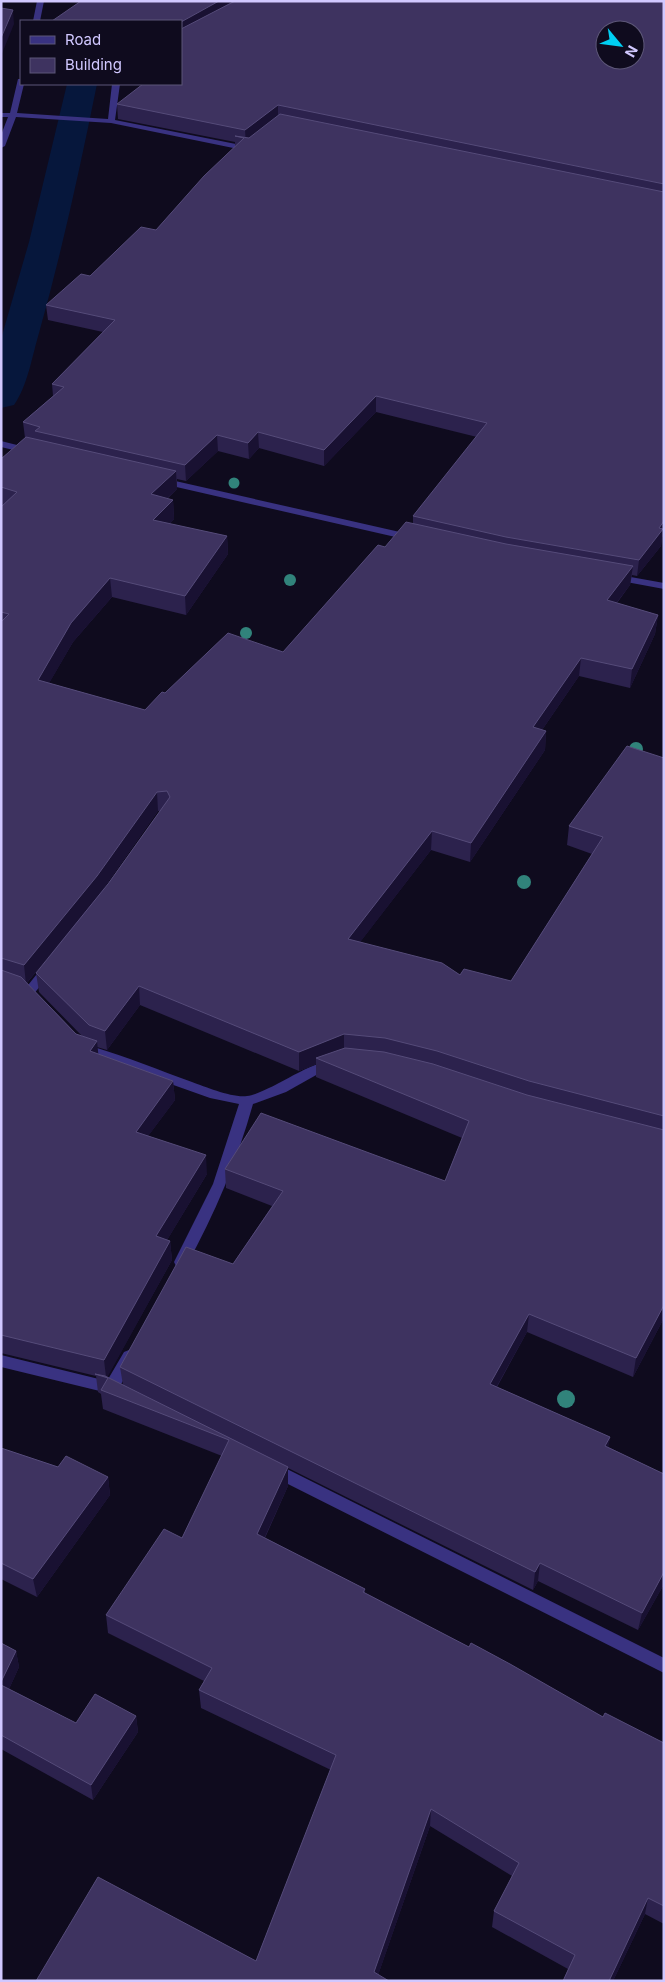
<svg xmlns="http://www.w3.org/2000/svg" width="665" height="1982" font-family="Inter,sans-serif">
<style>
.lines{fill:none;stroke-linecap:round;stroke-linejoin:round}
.canal{fill:#06173c;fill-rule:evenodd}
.street{fill:#393281;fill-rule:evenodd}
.tree{fill:#31837b}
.wall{fill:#2c224d;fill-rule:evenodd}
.shaded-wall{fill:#191132}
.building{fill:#3e3360;stroke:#554b79;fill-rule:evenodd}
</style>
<rect width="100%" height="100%" fill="#0f0b1e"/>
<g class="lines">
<path class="canal" d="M67,84H97C80,168 62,251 39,333C32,356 28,385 14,405L1,408V339L29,242Z"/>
<path class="street" d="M37,1H44L40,21H33Z
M18,79H21V84H24L17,113L108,119L112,84H120L115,120L246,146L251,144L255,146L248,151L111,123L16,117L5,146L1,148V135L8,117H1V113H10Z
M1,441L33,449L35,451L30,454L1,447Z
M162,478L413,535L418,538L413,541L159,483L157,481Z
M614,574L664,583V589L610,579V575Z
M48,964L52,965L54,968L52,971L33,995H25L23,992L25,989L44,965Z
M94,1047C127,1057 159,1070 192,1082C206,1087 232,1098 247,1096C271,1093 316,1056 336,1062L337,1065L336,1068L318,1074L286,1092L253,1104C237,1161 215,1214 186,1266L181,1268L176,1266L174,1262L213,1184L239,1104L210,1098L89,1055L88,1052L89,1049Z
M129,1350L134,1352L136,1356L117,1392L112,1394L1,1367V1355L107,1381L124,1352Z
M273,1462L664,1658V1673L268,1474L265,1469L268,1464Z"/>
</g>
<g class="tree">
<circle cx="234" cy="483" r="5.5"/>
<circle cx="290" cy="580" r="6"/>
<circle cx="246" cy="633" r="6"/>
<circle cx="636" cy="749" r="7"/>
<circle cx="524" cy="882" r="7"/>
<circle cx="566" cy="1399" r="9"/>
</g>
<path class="wall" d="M664,1V534L662,537L661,546L637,576L632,575L630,585L617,603L658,615L655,634L630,688L579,676L542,730L546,731L545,750L470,862L431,850L360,942L460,975L511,981L592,854L567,845L569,826L664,758V1318L633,1377L527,1332L497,1387L610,1437L608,1447L664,1474V1584L638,1630L538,1581L533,1590L288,1468V1486L265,1538L365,1589V1593L603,1717L664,1743V1924L645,1914L613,1981H563L568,1969L492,1927L494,1911L512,1876L430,1826L378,1975L256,1961L331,1770L201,1708L199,1690L204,1681L108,1633L106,1615L182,1538L222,1456L103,1409L101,1394L98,1392L96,1376L1,1353V507L3,506L1,505V459L25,438L23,422L53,396L52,384L103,332L48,320L46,305L90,276L156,230L235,147V142L118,119L117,104ZM376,412L477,437L413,516V524L385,547L283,652L165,693L145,710L49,683L73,642L112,597L186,615L228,554L227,536L169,524L174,519L173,500L167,499L177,489V479L186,481L218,451L249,459L259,448L324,466ZM158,811H160L108,884L36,973L39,992L83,1037L76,1034L27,983L99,895ZM140,1005L299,1071L316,1064V1077L462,1138L445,1181L225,1169L226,1188L272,1206L233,1264L120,1367L123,1385L107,1377L172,1260L170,1241L167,1240L207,1174L148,1136L175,1100L173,1081L98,1054L97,1047L107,1050Z
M1,1448L58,1467L108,1477L110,1495L37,1597L1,1579Z
M1,1643L16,1651L19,1667L9,1689L76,1723L136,1716L138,1732L93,1800L1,1749Z"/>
<path class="shaded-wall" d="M219,1H245L181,36V22Z
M13,10L14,24L1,56V38Z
M278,105V119L246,144L245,130Z
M376,396V412L324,466V450Z
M258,432L259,448L249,459L248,443Z
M217,435L218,451L186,481L185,465Z
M176,471L177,489L152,512L151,494Z
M173,500L174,519L154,539L153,520Z
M664,521V534L662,537L661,546L637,576L639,560Z
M227,536L228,554L186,615L185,596Z
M633,566L630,585L605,618L607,600Z
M110,578L112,597L73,642L40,699L38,680L71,623Z
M658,615L655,634L630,688L632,669Z
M581,658L579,676L531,746L533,727Z
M546,731L545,750L470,862L471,843Z
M157,792L158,811L99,895L26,984L24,965Z
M432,831L431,850L348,958V939Z
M139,986L140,1005L107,1050L105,1031Z
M344,1034V1053L316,1058V1064L299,1071V1052Z
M97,1041L99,1061L90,1051Z
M173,1081L175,1100L137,1151L136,1132Z
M206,1155L207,1174L158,1255L156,1236Z
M170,1241L172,1260L107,1378L106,1377L104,1360Z
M664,1305V1318L633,1377L636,1358Z
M529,1314L527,1332L488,1402L490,1384Z
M610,1437L607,1456L605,1446Z
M288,1467V1486L258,1552L257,1534Z
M108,1477L110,1495L37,1597L33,1579Z
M540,1563L538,1581L533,1590L535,1572Z
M664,1572V1584L638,1630L642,1613Z
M16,1651L19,1667L4,1700L1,1688V1682Z
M136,1716L138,1732L93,1800L91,1785Z
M431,1809L430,1826L376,1981L374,1972Z
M648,1898L645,1914L613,1981H609Z"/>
<path class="building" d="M81,1H219L181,22L52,21Z
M235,1H664V184L278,105L245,130L117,104L143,84H181V29ZM605,30H635V60H605Z
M1,8L13,10L1,38Z
M280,114L664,192V521L659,528L663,529L639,560L506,537L413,516L487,423L376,396L324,450L258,432L248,443L217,435L185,465L35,431L40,427L23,422L64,387L52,384L115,320L46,305L81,274L90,276L141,227L156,230L204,176L244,138L235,136L249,138Z
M26,437L176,471L151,494L173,500L153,520L227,536L185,596L110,578L71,623L38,680L145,710L162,692L165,693L228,633L283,652L378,545L385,547L406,522L506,544L633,566L607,600L658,615L632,669L581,658L533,727L546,731L471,843L432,831L348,939L442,963L460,975L464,969L511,981L603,837L569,826L627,746L664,758V1116L529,1081L437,1051L385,1038L344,1034L299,1052L139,986L105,1031L89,1025L36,973L108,884L170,797L167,791L157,792L97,876L24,965L1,958V622L9,614L1,612V507L17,492L1,487V459Z
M1,970L21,977L76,1034L97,1041L90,1051L173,1081L136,1132L206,1155L156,1236L170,1241L104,1360L1,1335Z
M345,1048L384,1052L433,1064L527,1095L664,1130V1305L636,1358L529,1314L490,1384L610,1437L605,1446L664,1474V1572L642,1613L540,1563L535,1572L120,1367L186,1247L233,1264L283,1191L225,1169L261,1113L445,1181L469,1121L316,1058Z
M95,1374L105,1376L288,1467L257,1534L365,1589L363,1592L469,1647L471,1643L510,1664L603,1717L605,1713L664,1743V1906L648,1898L609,1981H563L575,1955L494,1911L519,1863L431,1809L374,1972L389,1981H36L98,1877L256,1961L336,1755L199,1690L212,1668L106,1615L164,1529L182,1538L229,1440L101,1390L108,1378Z
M1,1448L58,1467L66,1456L108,1477L33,1579L1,1563Z
M1,1643L16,1651L1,1682Z
M1,1685L76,1723L95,1694L136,1716L91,1785L1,1735Z"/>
<rect width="665" height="1982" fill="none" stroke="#d1c8ff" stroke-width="5"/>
<rect x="20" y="20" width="162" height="65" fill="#0f0b1e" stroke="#5d5778"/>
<rect x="30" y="36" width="25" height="8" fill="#393281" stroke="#5d5778"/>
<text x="65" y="45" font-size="15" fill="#d1c8ff">Road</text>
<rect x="30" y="58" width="25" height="15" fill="#3e3360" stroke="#5d5778"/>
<text x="65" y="70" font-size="15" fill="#d1c8ff">Building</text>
<g transform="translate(620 45) rotate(119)"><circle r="24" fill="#0f0b1e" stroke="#5d5778"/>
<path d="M0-4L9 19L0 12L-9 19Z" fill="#00cff3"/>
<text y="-8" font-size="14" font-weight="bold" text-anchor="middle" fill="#d1c8ff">N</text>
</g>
</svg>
